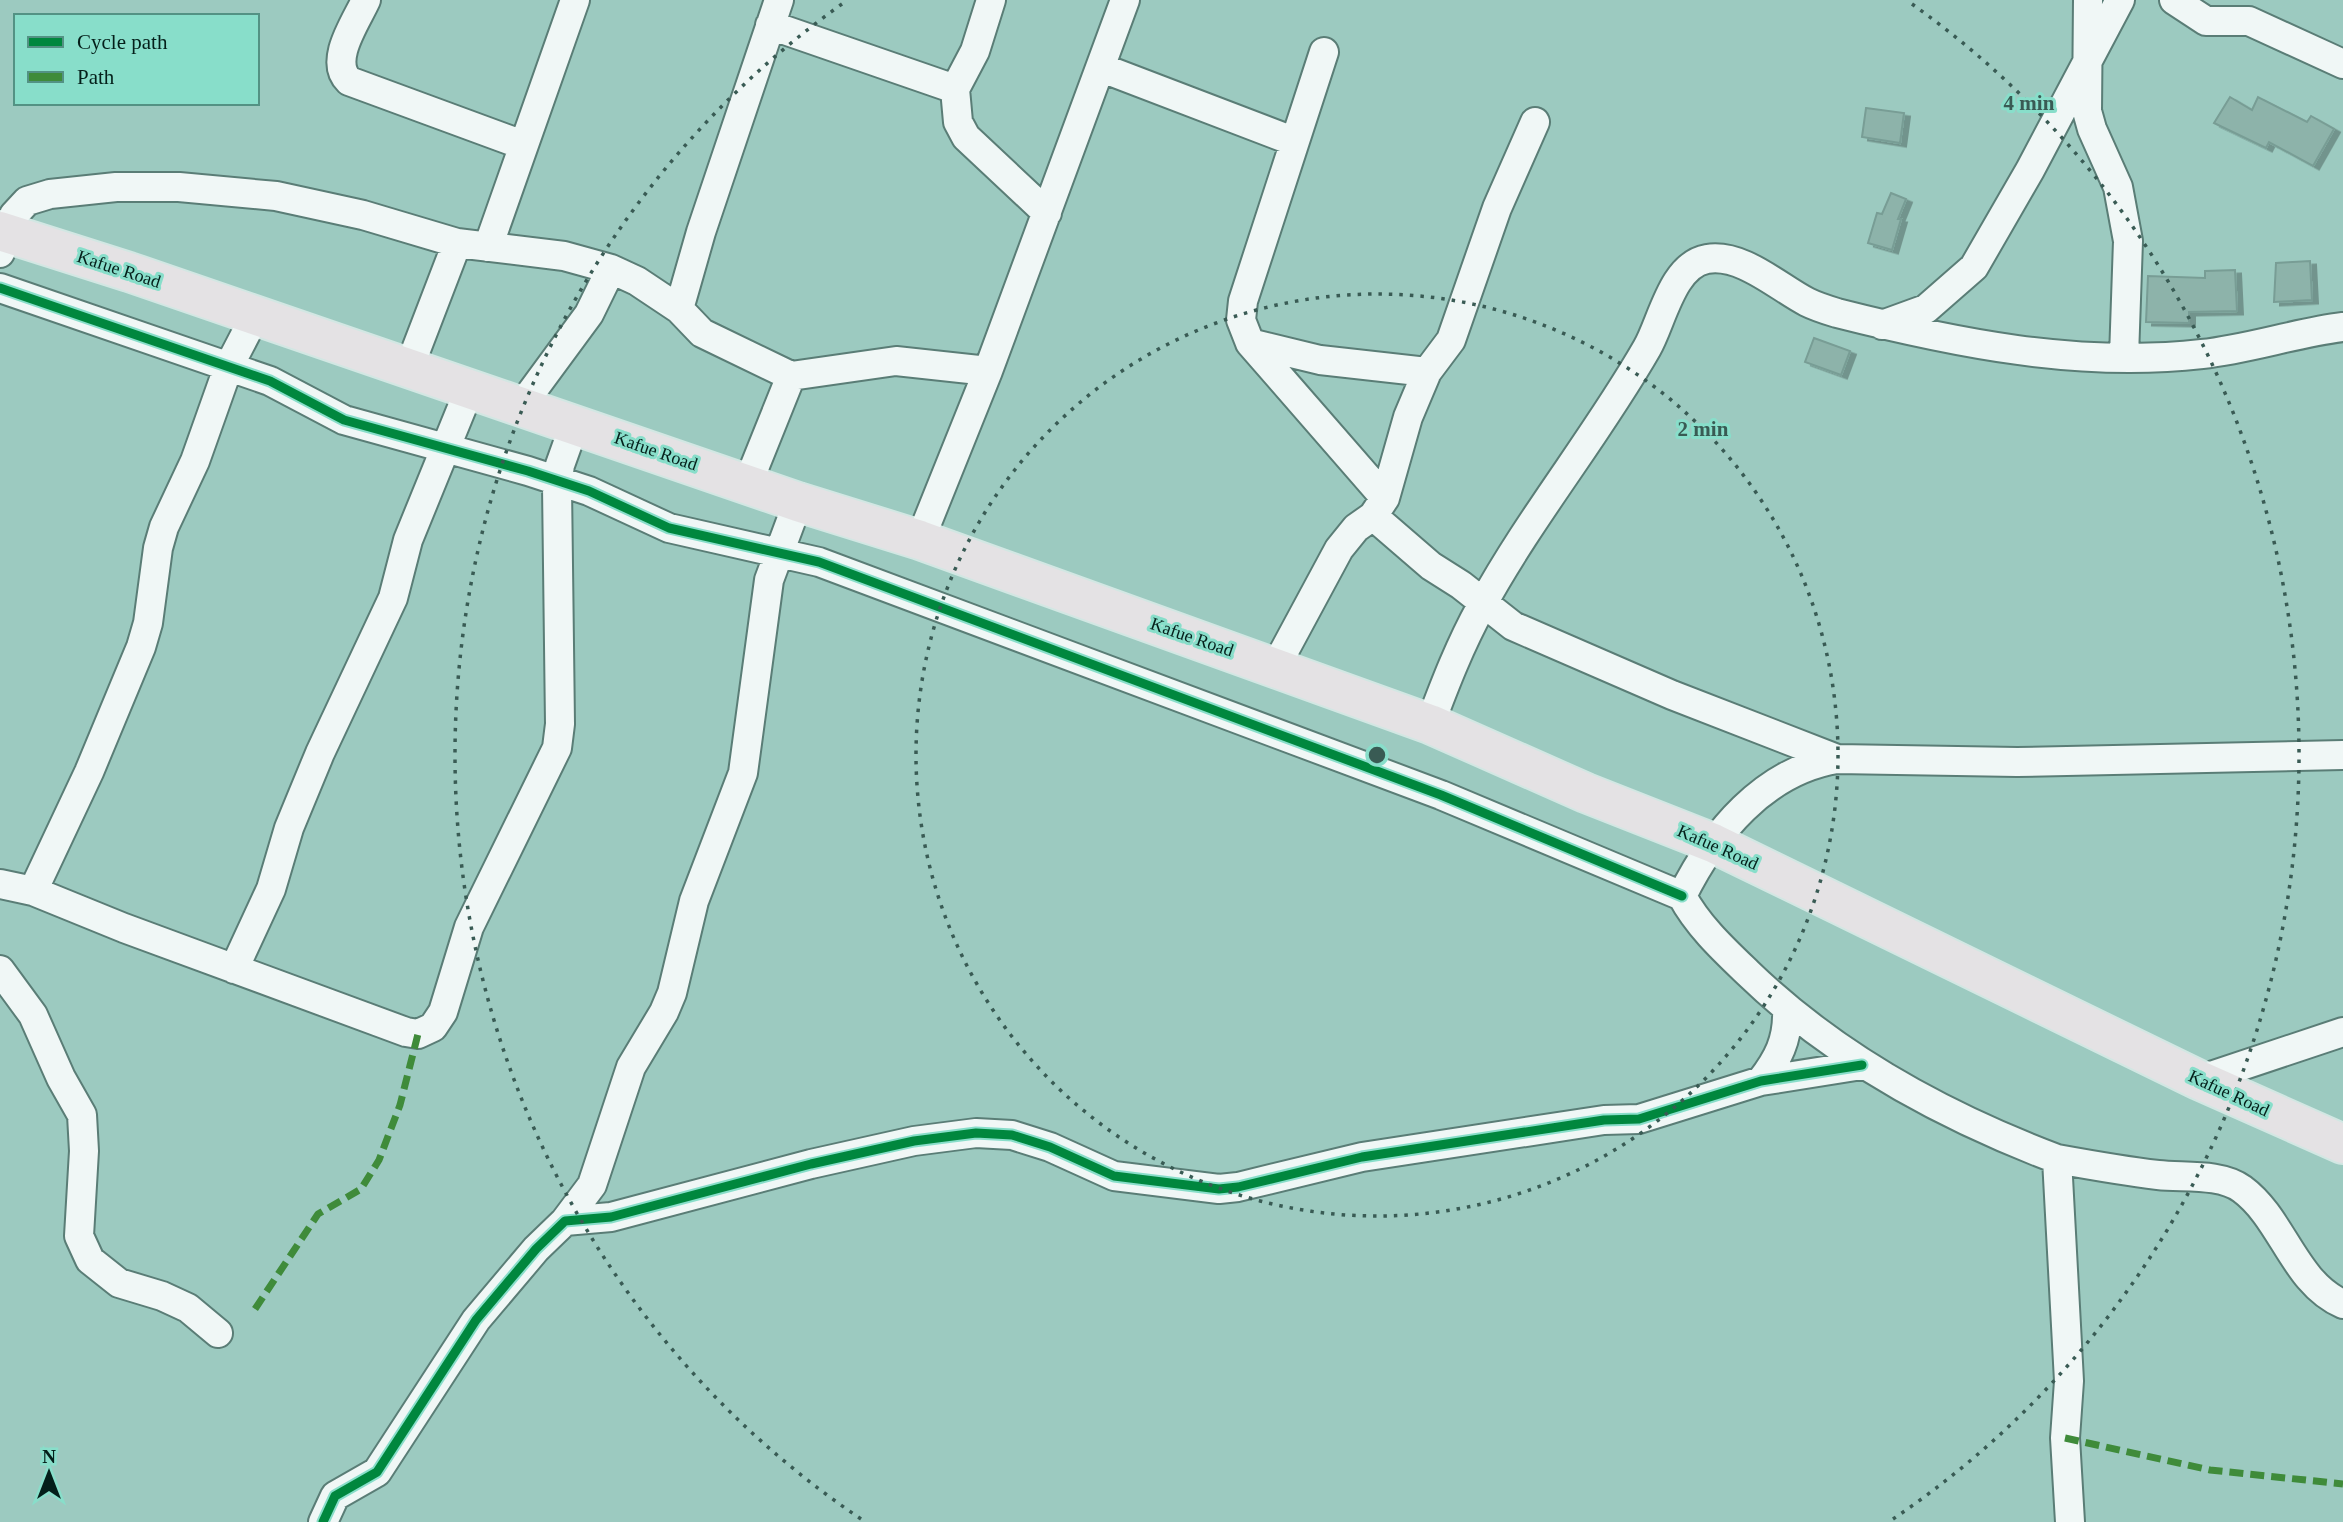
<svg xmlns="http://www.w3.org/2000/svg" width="2343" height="1522" font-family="Georgia,serif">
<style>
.building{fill:#8db3aa;stroke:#789d95;stroke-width:2;filter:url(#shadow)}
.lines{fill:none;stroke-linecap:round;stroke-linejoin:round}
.minor-casing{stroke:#5a7d76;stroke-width:32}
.highway-casing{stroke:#d2e7e3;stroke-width:42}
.minor{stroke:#f0f7f6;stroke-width:28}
.highway{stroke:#e4e2e4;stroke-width:38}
.quiet{stroke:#3f8b3a;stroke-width:7;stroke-dasharray:14 7;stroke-linecap:butt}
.cycleway-casing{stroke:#88deca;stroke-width:13}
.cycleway{stroke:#00873e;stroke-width:9}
.ring{fill:none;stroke:#395b54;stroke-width:3.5;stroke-dasharray:3.5 7}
.labels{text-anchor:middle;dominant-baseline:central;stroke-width:6;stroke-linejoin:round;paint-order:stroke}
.street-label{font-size:18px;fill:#041f1a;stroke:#88deca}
.centre{fill:#395b54;stroke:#88deca;stroke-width:3.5}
.ring-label{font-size:21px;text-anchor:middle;font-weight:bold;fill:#395b54;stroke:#88deca;stroke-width:6;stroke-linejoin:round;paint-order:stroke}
</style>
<defs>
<filter id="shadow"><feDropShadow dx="6" dy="3.5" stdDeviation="0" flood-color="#0004"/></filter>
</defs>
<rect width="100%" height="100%" fill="#9ccac0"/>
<path class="building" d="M2230,97L2252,110L2258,97L2307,122L2311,116L2334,129L2313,166L2269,142L2266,148L2214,123Z
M1866,108L1904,113L1900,143L1862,137Z
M1891,193L1906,199L1898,219H1901L1892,250L1868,243L1877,213L1882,214Z
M2310,261L2312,300L2274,302L2276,263Z
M2235,270L2237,311L2189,312V323L2146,322L2148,276L2205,278V271Z
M1814,338L1850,351L1841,375L1805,362Z"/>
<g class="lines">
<defs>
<path id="minor" d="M366,0C356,22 328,61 349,81L523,145
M2088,0L2087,111L2092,129L2118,187L2128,241L2124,357
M2174,0L2206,21H2249L2343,64
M770,25L955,89L975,51L991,0
M1324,52L1243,301L1241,320L1250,343L1320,360L1427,372
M1102,68L1293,141
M955,89L958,122L966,137L1047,213
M488,247L575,0
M0,253L14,215L27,201L50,194L116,187H179L276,196L363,215L457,243L564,256L611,269L637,281L679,309L702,333L791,376L748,483
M0,288L270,381L344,420L528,471L589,491L669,528L819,562L1441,795L1682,896
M679,309L701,232L779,0
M1882,325L1926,309L1974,267L2030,170L2120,0
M1250,343L1385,498
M409,368L457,243
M791,376L896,361L988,371
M522,405L589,314L611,269
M1373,516L1431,566L1461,585L1513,626L1672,695L1837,759
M920,540L988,371L1125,0
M1276,666L1339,549L1356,528L1373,516L1385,498L1408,417L1427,372L1451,340L1497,208L1535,122
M1430,724C1445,684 1460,645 1481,607C1530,517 1596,437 1647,348C1662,322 1672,265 1707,259C1742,253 1778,287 1807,302C1817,307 1827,310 1837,313C1955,343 2079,368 2202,354C2249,349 2295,333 2343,327
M0,884L33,891L124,928L406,1032L418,1034L433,1027L443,1012L469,927L557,748L560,724L557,486L560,465L575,423
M33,891L89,772L141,647L148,623L158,548L164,527L195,461L228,368L255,316
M234,969L271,889L289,828L320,753L393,598L408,540L470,388
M0,970L33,1015L61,1078L82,1115L84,1151L79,1236L90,1260L119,1283L162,1296L188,1308L218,1333
M2199,1080L2343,1032
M1761,1081C1778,1059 1788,1040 1787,1011
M2057,1159C2090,1165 2124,1171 2158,1175C2183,1178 2220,1173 2242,1189C2283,1219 2294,1283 2343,1304
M565,1221L592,1185L631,1067L664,1012L672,993L694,901L743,773L769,580L798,502
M323,1522L335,1496L377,1472L476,1320L536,1249L565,1221L611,1217L811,1164L914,1141L976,1133L1012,1135L1050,1147L1114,1176L1219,1189L1238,1187L1362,1157L1604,1120L1639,1119L1761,1081L1862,1065
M2070,1522L2065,1438L2069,1381L2057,1159C1943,1116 1836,1058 1748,973C1724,950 1698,926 1682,896C1713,833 1764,771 1837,759L2017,762L2343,755"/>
<path id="highway" d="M0,231L129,272L798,502L920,540L1430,724L1586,793L1713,843L2199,1080L2343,1144"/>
</defs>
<use href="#minor" class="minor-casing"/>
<use href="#highway" class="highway-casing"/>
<use href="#minor" class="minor"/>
<use href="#highway" class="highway"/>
<path class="quiet" d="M255,1309L318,1214L361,1189L379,1160L400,1105L418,1034
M2065,1438L2210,1470L2343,1484"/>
<defs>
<path id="cycleway" d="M0,288L270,381L344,420L528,471L589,491L669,528L819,562L1441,795L1682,896
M323,1522L335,1496L377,1472L476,1320L536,1249L565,1221L611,1217L811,1164L914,1141L976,1133L1012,1135L1050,1147L1114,1176L1219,1189L1238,1187L1362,1157L1604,1120L1639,1119L1761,1081L1862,1065"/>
</defs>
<use href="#cycleway" class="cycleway-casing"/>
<use href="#cycleway" class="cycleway"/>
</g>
<g class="ring">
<circle cx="1377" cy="755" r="461"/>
<path d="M861 1519A922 922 0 0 1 842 4M1912 4A922 922 0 0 1 1893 1519"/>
</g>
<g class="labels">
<g class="street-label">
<text transform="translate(119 269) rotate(18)">Kafue Road</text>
<text transform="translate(656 451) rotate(19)">Kafue Road</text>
<text transform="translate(1192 637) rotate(19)">Kafue Road</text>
<text transform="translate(1718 847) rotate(24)">Kafue Road</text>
<text transform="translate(2229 1093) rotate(25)">Kafue Road</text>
</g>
</g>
<circle cx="1377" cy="755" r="10" class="centre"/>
<g class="ring-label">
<text x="2029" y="110">4 min</text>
<text x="1703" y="436">2 min</text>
</g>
<rect x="14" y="14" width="245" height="91" fill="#88deca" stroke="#539284" stroke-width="2"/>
<rect x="28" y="37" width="35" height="10" fill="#00873e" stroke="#539284" stroke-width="2"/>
<text x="77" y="49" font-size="21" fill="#041f1a">Cycle path</text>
<rect x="28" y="72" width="35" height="10" fill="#3f8b3a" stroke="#539284" stroke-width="2"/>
<text x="77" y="84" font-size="21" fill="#041f1a">Path</text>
<g transform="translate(49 1473)" stroke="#88deca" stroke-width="5" paint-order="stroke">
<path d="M0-5L12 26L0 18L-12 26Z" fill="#041f1a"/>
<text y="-10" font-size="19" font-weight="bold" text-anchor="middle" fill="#041f1a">N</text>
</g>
</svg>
